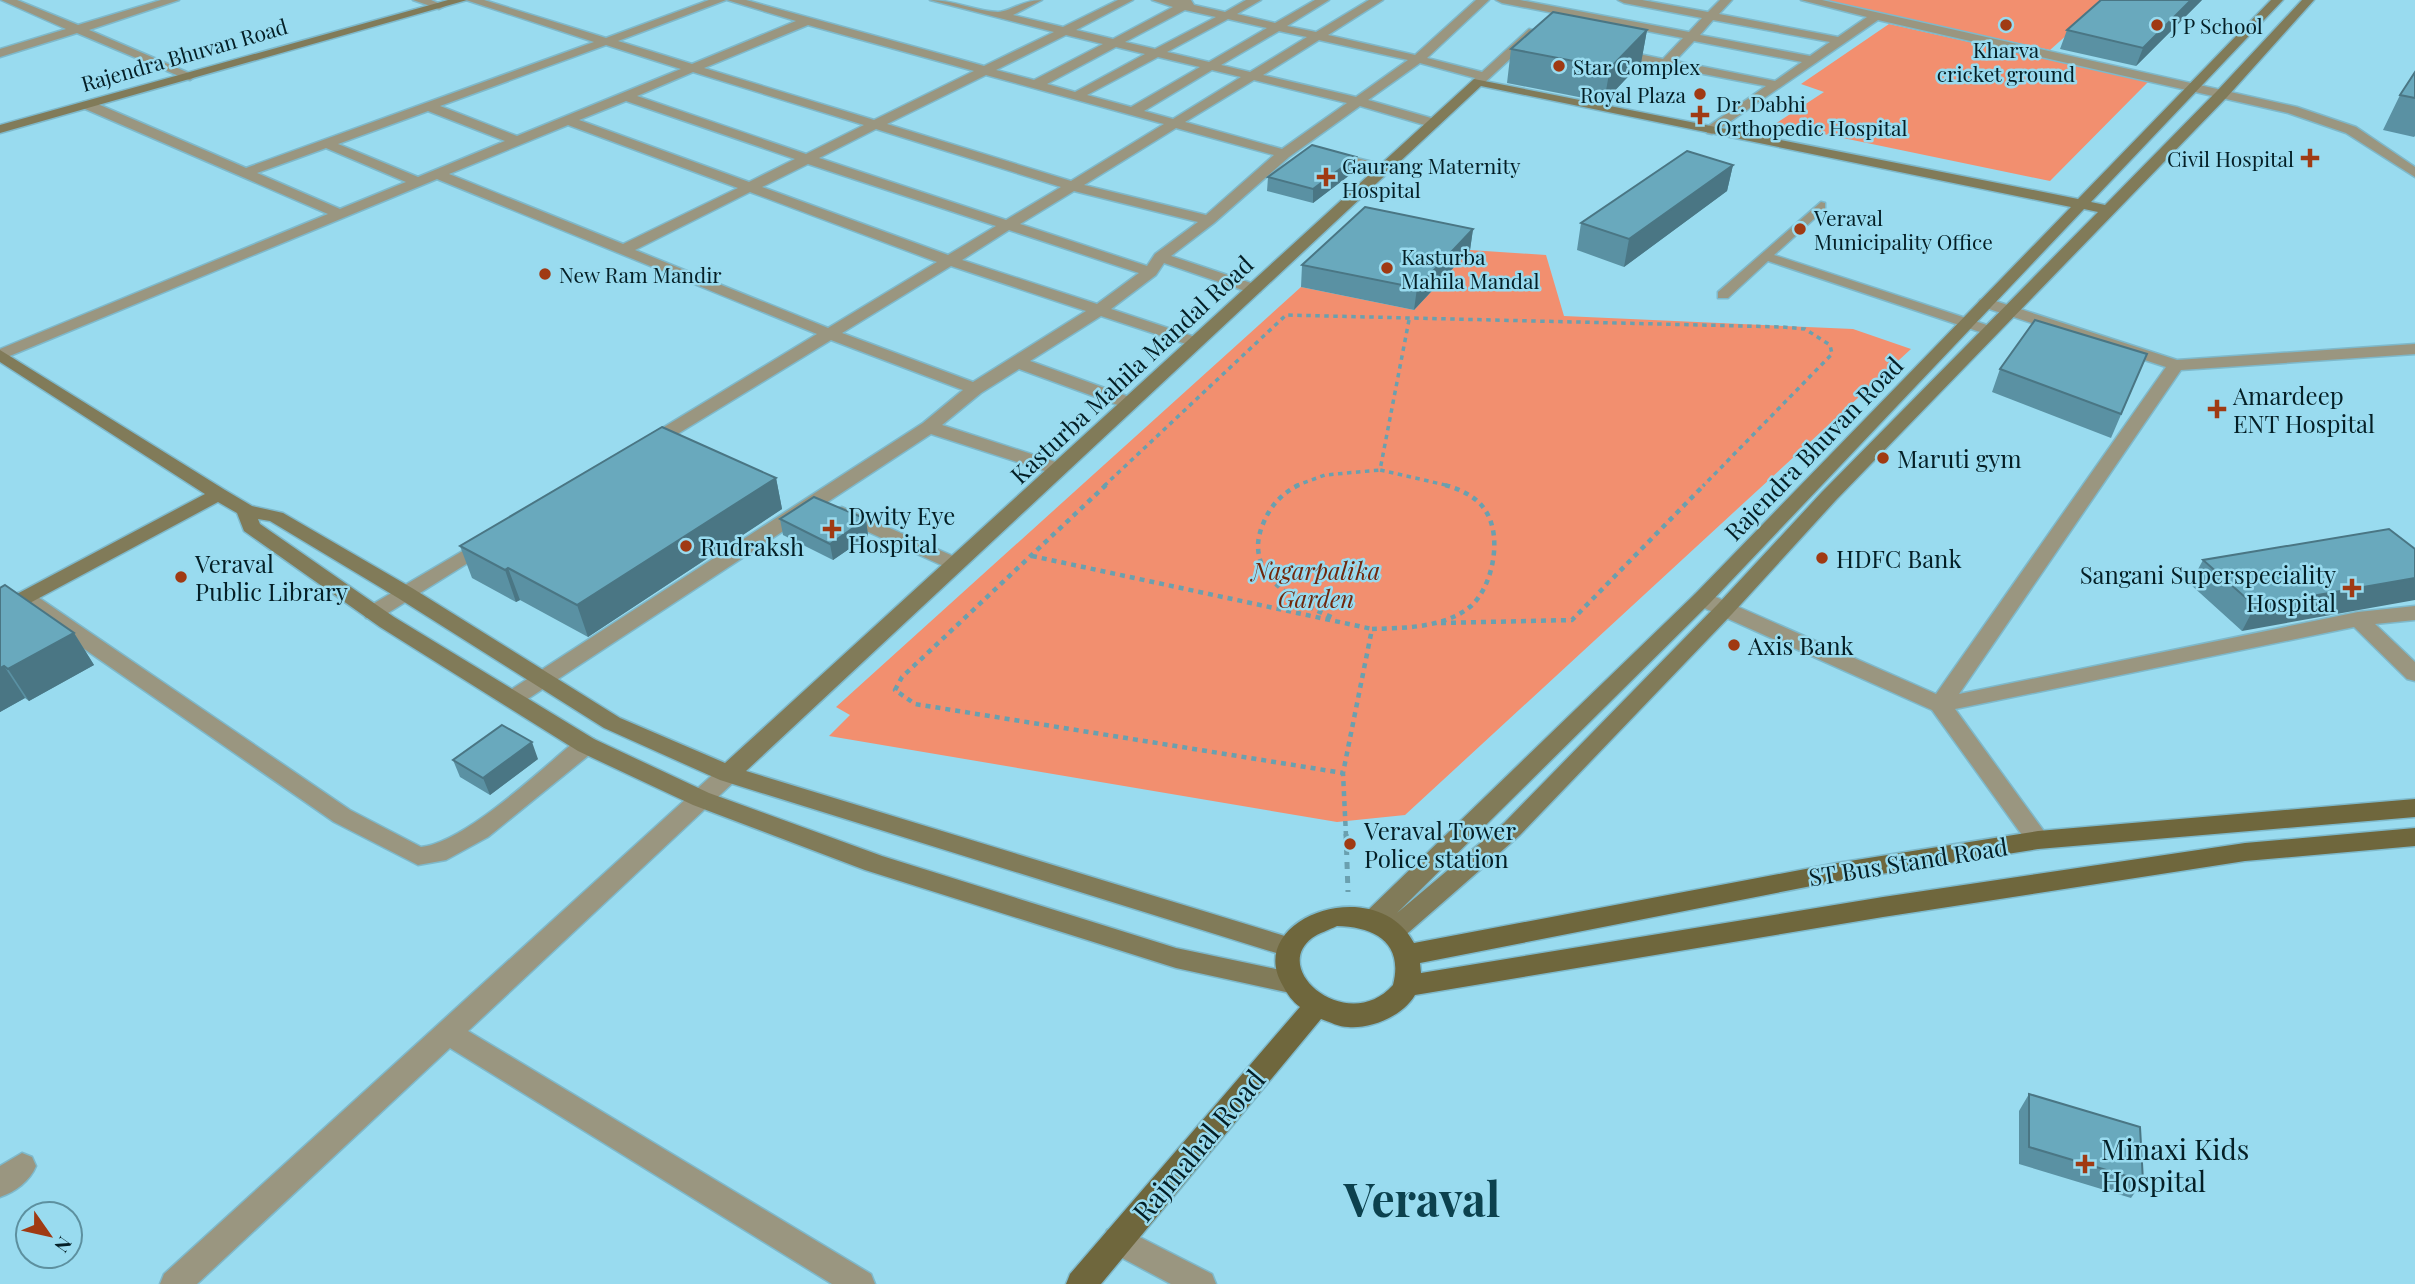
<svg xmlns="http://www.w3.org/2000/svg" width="2415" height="1284" font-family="'Playfair Display',serif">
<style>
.green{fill:#f28f6f}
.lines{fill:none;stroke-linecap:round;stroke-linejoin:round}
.lane-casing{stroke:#7eb9cb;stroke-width:3}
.street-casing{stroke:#7eb9cb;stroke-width:3}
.secondary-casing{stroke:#7eb9cb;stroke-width:3}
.primary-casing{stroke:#7eb9cb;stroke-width:3}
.path-far2{stroke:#6aa0af;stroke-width:3.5;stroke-dasharray:4.5 4.5;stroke-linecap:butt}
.path-far1{stroke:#6aa0af;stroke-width:4.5;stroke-dasharray:5 5;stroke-linecap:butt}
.path{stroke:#6aa0af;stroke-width:5;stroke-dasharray:7 7;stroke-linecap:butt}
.lane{fill:#9a9680;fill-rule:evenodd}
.street{fill:#9a9680;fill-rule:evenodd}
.secondary{fill:#817b59;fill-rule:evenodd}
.primary{fill:#6f673d;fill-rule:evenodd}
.wall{fill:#5a91a3}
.shaded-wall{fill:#4a7684}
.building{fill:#69a9bd;stroke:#4a7684;stroke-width:2}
.poi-dot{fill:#a03a13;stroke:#99dbef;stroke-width:2.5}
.labels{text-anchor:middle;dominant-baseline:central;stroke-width:5;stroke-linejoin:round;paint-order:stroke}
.far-poi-label{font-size:21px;fill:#041f26;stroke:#99dbef;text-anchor:start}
.far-street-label{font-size:21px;fill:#041f26;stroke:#99dbef}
.street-label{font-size:24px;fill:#041f26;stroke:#99dbef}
.poi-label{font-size:24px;fill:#041f26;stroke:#99dbef;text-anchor:start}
.park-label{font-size:24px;font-style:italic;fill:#71270c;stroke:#99dbef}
.near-street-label{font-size:28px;fill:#041f26;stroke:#99dbef}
.near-poi-label{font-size:28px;fill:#041f26;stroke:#99dbef;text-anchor:start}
.near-town-label{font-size:46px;font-weight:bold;fill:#0c414e;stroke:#99dbef}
</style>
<rect width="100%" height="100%" fill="#99dbef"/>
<path class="green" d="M1819,0H2106L2050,50Z
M1889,24L2148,82L2050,181L1775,124L1824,92L1801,84Z
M1470,250L1546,255L1564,316L1853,329L1911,349L1405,815L1337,822L829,736L850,715L836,707L1301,287L1414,310Z"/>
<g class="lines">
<defs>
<path id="lane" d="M1821,202L1825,203V209L1774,255L1996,328V334H1986L1768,261L1728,298H1718V292Z"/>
<path id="street" d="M1,0H17L78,25L161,0H179L89,30L196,76L190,80L186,79L77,33L0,57V49L66,29Z
M413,0H431L445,6L439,9Z
M466,0H484L606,38L709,0H726L618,41L692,64L796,21L727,0H746L984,66L1054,32L930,0C954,0 975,11 998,12C1009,12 1023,0 1042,0L1013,15L1063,27L1118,0H1133L1076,30L1113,39L1173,7L1152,0H1191L1194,5L1225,12L1246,0H1261L1237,14L1275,23L1315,0H1329L1287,26L1316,32L1369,0H1383L1328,35L1415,55L1476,0H1489L1427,58L1482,72L1529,29L1539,32L1482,85H1474L1472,82L1475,78L1420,63L1368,100L1438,120V126H1428L1360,106L1289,157L1214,223L1171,256L1260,286L1262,289L1260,292H1248L1164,263L1156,275L1111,309L1201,339L1203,342L1201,345H1189L1101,316L1030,361L1135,399L1138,403L1135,407H1123L1019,369L981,393L942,425L1065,465L1067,469L1065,473H1051L931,434L520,704L512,706L504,704L501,699L504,694L923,423L963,390L831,340L653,449H641L638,445L641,441L817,334L437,179L0,360V349L328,214L83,108V102H93L246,168L594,42ZM1185,10L1216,17L1155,49L1125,42ZM1228,19L1267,28L1209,62L1167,52ZM808,25L974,71L874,120L704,68ZM1279,31L1307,37L1250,72L1221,65ZM1066,35L1103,44L1034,80L996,70ZM1319,40L1408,60L1356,97L1263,75ZM606,45L681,69L517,136L440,106ZM1116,47L1145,54L1075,92L1047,84ZM1158,57L1200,67L1131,107L1087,95ZM1212,70L1241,77L1173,119L1144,111ZM693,72L864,125L806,154L637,96ZM986,75L1164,124L1071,181L887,124ZM1254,80L1347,103L1282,149L1185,122ZM626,101L795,159L749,182L579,120ZM428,111L505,141L418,177L338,144ZM568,125L738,188L623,244L449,174ZM1176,128L1274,155L1206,215L1084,185ZM876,129L1061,187L1006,220L819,158ZM326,148L406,182L340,209L257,173ZM808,164L996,226L948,255L762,187ZM1074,191L1198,222L1155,254L1147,266L1020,224ZM750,192L937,262L828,328L635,250ZM1009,230L1139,273L1097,304L962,260ZM951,266L1086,311L973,382L842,333Z
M1496,0H1520L1689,32L1702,18L1624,3L1618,0H1642L1708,12L1720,0H1732L1719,14L1838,37L1867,17L1801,0H1822L2297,107L2356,127L2415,167V177L2346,133L2288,113L1878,20L1712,134L1707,133V127L1766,86L1615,57L1609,53L1615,49L1663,59L1683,38L1502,3ZM1713,20L1830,42L1810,56L1700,35ZM1694,41L1802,62L1775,81L1675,61Z
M1328,151L1389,166L1391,169L1384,173L1323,158L1321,155Z
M1986,298L2177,360L2415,344V354L2181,370L1959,694L2358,612L2415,606V620L2375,624L2415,662V681L2407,679L2354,627L1955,709L2046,834L2050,840L2046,846L2038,849L2030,846L1932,710L1695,604L1692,599L1695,594H1709L1936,694L2166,367L1980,306L1978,303L1980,300Z
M842,507L962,560L965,564L962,568H948L835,517L832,513L835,509Z
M488,536L498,542L495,546L380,618H366L363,613L366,608Z
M25,592L32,593L350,810L421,847C466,842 541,769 578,739L586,737L594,739L597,745L594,751L488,837L446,860L418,865L334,822L18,603L15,598L18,593Z
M728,766L736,768L739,774L736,780L468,1031L871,1274L875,1284H832L450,1048L197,1284H160L164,1274L720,768Z
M22,1153L32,1157L36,1166C30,1181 15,1192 0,1197V1166Z
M1118,1226L1212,1274L1216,1284H1171L1107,1250L1103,1240L1107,1230Z"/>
<path id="secondary" d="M448,0H467L0,133V125Z
M2271,0H2283L2091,202L2105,205L2217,91L2302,0H2314L2227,97L1836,500L1732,614L1520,835L1401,939L1392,942L1383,939L1379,932L1382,927L1374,930L1365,927L1361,920L1365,913L1695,594L2071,207L1481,86L746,771L1298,940L1302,947L1298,954L1289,957L720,780L604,728L398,598L270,521L258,519L260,524L394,617L594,739L709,793L882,856L1176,948L1299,974L1303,982L1299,990L1290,993L1176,968L865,870L693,805L578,751L380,627L244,531L237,513L218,502L0,619V603L205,494L0,362V350L225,490L252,506L283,513L412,588L620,718L725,763L1474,79L2078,199ZM2084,209L2098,212L1822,492L1718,604L1504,823L1397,913L1709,604Z"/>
<path id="primary" d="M2415,799V817L2038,849L1837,881L1420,963L1421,973L1883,897L2245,843L2415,828V846L2245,861L1883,917L1415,995C1403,1016 1371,1029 1348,1027C1339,1027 1330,1022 1321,1019L1101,1284H1066L1070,1274L1300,1007C1292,1001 1288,995 1283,986C1242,918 1377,871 1414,943L1837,863L2038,831ZM1337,926C1374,927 1404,942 1393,985C1349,1035 1269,971 1312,938C1319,933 1329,930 1337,926Z"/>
</defs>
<use href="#lane" class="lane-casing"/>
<use href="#street" class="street-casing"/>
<use href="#secondary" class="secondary-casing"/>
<use href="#primary" class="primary-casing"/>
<path class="path-far2" d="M1409,320L1380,470L1450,486
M1104,486L1286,315L1783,327L1805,329L1830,345L1832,354L1703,486
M1295,486L1325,475L1380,470"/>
<path class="path-far1" d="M1106,485L902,677L895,690L915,704L1343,773
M1299,485C1282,493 1270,506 1263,524C1241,575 1297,603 1336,619
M1032,556L1372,629
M1441,623L1572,620L1704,485
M1346,836L1343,773L1372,629C1404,628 1445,628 1471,606C1493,586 1503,536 1485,510C1477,497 1460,489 1445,485"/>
<path class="path" d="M1346,834L1348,892"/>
<use href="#lane" class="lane"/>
<use href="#street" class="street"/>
<use href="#secondary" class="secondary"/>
<use href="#primary" class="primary"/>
</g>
<path class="wall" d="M2202,0L2136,66L2060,49L2067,30Z
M1647,30L1641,63L1604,102L1507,83L1511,49Z
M2415,72V136L2414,137L2383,130L2400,95Z
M1356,157L1355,171L1313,203L1267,191L1268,177Z
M1733,165L1727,191L1624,267L1577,250L1581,223Z
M1473,229L1470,250L1414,310L1301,287L1302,265Z
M2147,354L2111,438L1992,392L2000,369Z
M776,478L782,509L588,637L520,600L516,602L472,578L460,546Z
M780,519H866L868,536L833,560L783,535Z
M2389,529L2242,631L2190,584L2203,560Z
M0,588L74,633L94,665L29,701L25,698L0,712Z
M538,759L490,795L460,777L453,760Z
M2029,1094L2143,1181L2131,1198L2019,1164V1111Z"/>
<path class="shaded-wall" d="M2191,0H2202L2136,66L2143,48Z
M1647,30L1641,63L1604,102L1610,68Z
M1356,157L1355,171L1313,203V189Z
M1733,165L1727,191L1624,267L1629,239Z
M1473,229L1470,250L1414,310L1417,288Z
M776,478L782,509L588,637L577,605Z
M866,519L868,536L833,560L830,544Z
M508,568L520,600L516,602L505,570Z
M2415,578V600L2242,631L2255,606Z
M74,633L94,665L29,701L8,669Z
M4,666L25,698L0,712V668Z
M532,742L538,759L490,795L483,778Z"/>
<path class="building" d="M2101,0H2191L2143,48L2067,30Z
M1553,12L1647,30L1610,68L1511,49Z
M2415,72V98L2400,95Z
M1312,145L1356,157L1313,189L1268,177Z
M1687,151L1733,165L1629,239L1581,223Z
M1365,207L1473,229L1417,288L1302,265Z
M2035,320L2147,354L2121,414L2000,369Z
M662,427L776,478L577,605L508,568L505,570L460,546Z
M814,497L866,519L830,544L780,519Z
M2389,529L2415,549V578L2255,606L2203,560Z
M5,585L74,633L8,669L4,666L0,668V588Z
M502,725L532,742L483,778L453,760Z
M2029,1094L2140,1127L2143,1181L2029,1147Z"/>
<g class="poi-dot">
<circle cx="2006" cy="25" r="7"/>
<circle cx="2157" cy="25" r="7"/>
<circle cx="1559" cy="66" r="7"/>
<circle cx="1700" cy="94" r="7"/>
<path d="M1696.5 104.5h7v7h7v7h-7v7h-7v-7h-7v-7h7z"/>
<path d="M2306.5 147.5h7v7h7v7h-7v7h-7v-7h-7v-7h7z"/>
<path d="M1322.5 166.5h7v7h7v7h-7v7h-7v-7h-7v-7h7z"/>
<circle cx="1800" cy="229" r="7"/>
<circle cx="1387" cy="268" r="7"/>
<circle cx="545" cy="274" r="7"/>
<path d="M2213.5 398.5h7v7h7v7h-7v7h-7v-7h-7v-7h7z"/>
<circle cx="1883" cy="458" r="7"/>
<path d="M828.5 518.5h7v7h7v7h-7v7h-7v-7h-7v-7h7z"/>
<circle cx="686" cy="546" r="7"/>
<circle cx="1822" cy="558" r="7"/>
<circle cx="181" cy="577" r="7"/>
<path d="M2348.5 577.5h7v7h7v7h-7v7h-7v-7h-7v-7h7z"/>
<circle cx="1734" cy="645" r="7"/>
<circle cx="1350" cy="844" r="7"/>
<path d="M2081.5 1153.5h7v7h7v7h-7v7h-7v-7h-7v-7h7z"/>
</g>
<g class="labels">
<g class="far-poi-label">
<text x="2171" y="25">J P School</text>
<text x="2006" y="49" text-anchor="middle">Kharva<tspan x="2006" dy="24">cricket ground</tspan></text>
<text x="1573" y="66">Star Complex</text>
<text x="1686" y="94" text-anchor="end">Royal Plaza</text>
<text x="1716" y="103">Dr. Dabhi<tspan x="1716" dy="24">Orthopedic Hospital</tspan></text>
<text x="2294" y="158" text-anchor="end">Civil Hospital</text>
<text x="1342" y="165">Gaurang Maternity<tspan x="1342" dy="24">Hospital</tspan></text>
<text x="1814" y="217">Veraval<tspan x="1814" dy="24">Municipality Office</tspan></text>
<text x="1401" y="256">Kasturba<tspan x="1401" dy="24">Mahila Mandal</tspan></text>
<text x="559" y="274">New Ram Mandir</text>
</g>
<g class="far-street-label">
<text transform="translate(184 54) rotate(-16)">Rajendra Bhuvan Road</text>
</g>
<g class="street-label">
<text transform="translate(1131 369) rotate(-43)">Kasturba Mahila Mandal Road</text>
<text transform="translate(1813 448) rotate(-46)">Rajendra Bhuvan Road</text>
<text transform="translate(1908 861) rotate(-9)">ST Bus Stand Road</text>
</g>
<g class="poi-label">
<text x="2233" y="395">Amardeep<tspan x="2233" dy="28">ENT Hospital</tspan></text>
<text x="1897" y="458">Maruti gym</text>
<text x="848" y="515">Dwity Eye<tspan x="848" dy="28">Hospital</tspan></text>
<text x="700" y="546">Rudraksh</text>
<text x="1836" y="558">HDFC Bank</text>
<text x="195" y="563">Veraval<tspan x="195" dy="28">Public Library</tspan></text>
<text x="2336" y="574" text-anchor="end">Sangani Superspeciality<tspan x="2336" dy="28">Hospital</tspan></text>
<text x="1748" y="645">Axis Bank</text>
<text x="1364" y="830">Veraval Tower<tspan x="1364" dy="28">Police station</tspan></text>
</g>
<g class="park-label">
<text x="1316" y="570">Nagarpalika<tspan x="1316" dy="28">Garden</tspan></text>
</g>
<g class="near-street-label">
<text transform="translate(1198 1145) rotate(-50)">Rajmahal Road</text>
</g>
<g class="near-poi-label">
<text x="2101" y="1148">Minaxi Kids<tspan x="2101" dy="32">Hospital</tspan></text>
</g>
<g class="near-town-label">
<text x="1422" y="1198">Veraval</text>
</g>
</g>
<g transform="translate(49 1235) rotate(124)"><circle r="33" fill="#99dbef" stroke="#5d909f" stroke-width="2"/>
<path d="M0-5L12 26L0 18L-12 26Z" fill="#a03a13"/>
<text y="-10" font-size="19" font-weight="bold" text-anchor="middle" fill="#041f26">N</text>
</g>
</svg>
